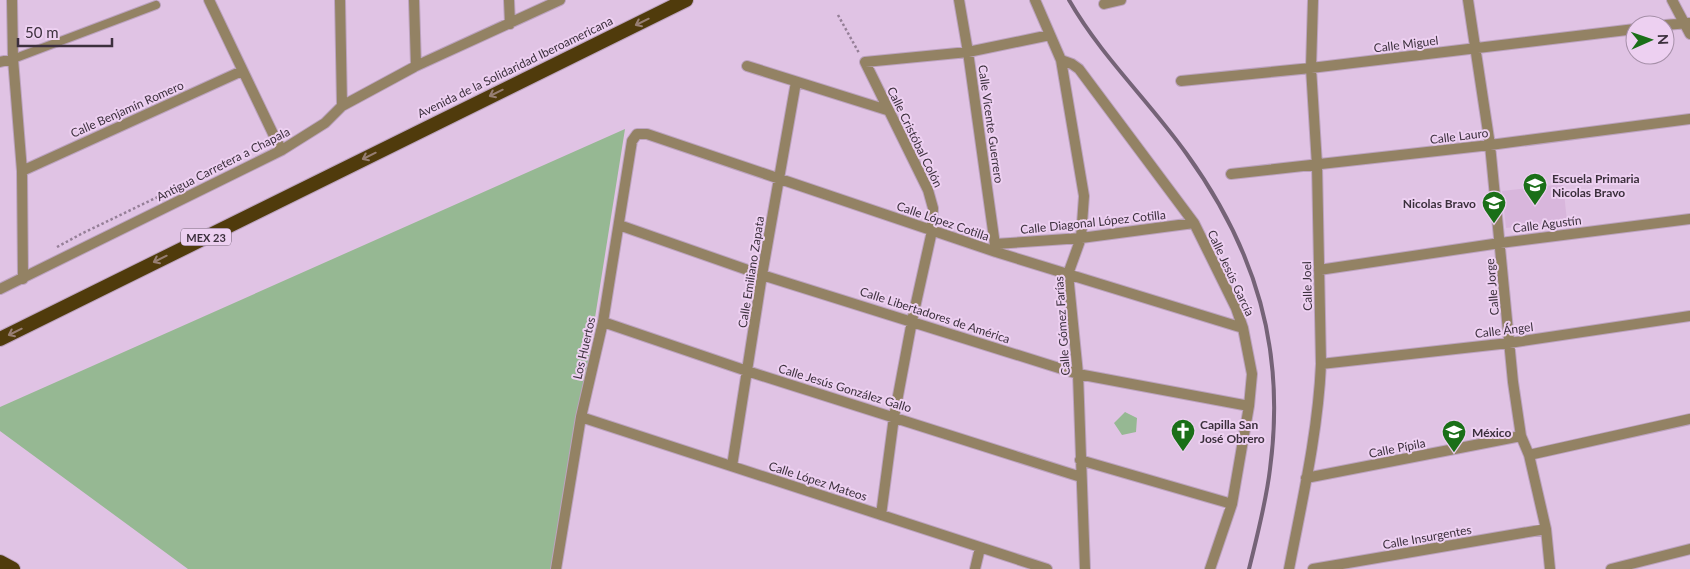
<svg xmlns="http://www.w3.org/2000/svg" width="1690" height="569" font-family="Lato,sans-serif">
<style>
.built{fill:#d8b6dc}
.green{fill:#96b893}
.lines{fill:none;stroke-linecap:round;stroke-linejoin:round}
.service-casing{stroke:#bca3bf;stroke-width:10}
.minor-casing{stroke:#bca3bf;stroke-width:12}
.trunk-casing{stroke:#bca3bf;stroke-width:16}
.path{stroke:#957f97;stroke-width:2.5;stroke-dasharray:2.5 2.5;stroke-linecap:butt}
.service{stroke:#938264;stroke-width:8}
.minor{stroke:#938264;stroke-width:10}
.trunk{stroke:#503b0c;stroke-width:14}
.rail{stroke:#756377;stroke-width:4}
.oneway{stroke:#977e73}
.labels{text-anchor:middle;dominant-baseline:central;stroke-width:4;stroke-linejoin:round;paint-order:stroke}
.shield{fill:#edd0f1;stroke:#716073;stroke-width:1}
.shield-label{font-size:11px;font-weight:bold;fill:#3c303d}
.street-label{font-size:12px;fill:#3c303d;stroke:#edd0f1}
.poi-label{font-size:12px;font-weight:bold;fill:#3c303d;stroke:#edd0f1;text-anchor:start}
</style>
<rect width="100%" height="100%" fill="#e0c3e4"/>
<path class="built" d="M1563,184L1567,221L1506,228L1502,191Z"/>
<path class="green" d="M625,129L555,569H188L0,431V407Z
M1125,412L1137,418L1136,432L1122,435L1114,423Z"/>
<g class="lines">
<defs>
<path id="service" d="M13,59L156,5"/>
<path id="minor" d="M12,0L13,59L22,171L23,279
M209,0L276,140L282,150
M340,0L342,106
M414,0L416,66
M509,0L510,24
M959,0L968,52L996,252
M1035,0L1061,60L1084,196L1081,238L1068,274L1078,374L1085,569
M1468,0L1490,145L1513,382L1521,436L1529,455L1546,529L1550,569
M1672,0L1690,34
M1104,4L1121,0
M1665,25L1689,23
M1061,60L1072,64L1079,69L1194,223L1236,308L1243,328L1252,374L1249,406L1232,504L1210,569
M0,62L13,59
M747,66L887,110
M1181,81L1311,68L1635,29
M22,171L242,71
M1231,174L1490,145L1690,119
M619,225L762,275L1078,374L1249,406
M995,244L1081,238L1194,223
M1319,270L1500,243L1690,219
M0,289L282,150L325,123L342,106L416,66L560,0
M603,322L747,371L1081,477
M1321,364L1509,343L1690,316
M581,417L1047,569
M1529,455L1690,419
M1080,460L1232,504
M732,466L762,275L796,82
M1306,478L1521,436
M881,515L894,417L912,321L932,231L933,208L928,190L865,62L968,52L1050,35
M556,569L581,417L603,322L632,141L637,134H647L996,252L1243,328
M975,569L980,548
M1289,569C1302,501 1318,433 1321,364L1317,165L1311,68L1313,0
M1313,569L1546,529
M1611,569L1690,549"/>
<path id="trunk" d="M0,339L686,0
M0,562L13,569"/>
</defs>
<use href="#service" class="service-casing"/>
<use href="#minor" class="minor-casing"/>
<use href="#trunk" class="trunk-casing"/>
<path class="path" d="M838,15L859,53
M57,247L81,234L197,178"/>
<use href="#service" class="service"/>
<use href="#minor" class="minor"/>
<use href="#trunk" class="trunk"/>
<path class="rail" d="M1069,0C1101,56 1149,101 1186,153C1256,250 1286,349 1270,469C1266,503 1257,536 1249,569"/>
</g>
<defs><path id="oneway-shaft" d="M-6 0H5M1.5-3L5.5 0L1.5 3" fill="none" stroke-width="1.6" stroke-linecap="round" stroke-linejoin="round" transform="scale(1.25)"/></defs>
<g class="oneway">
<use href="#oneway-shaft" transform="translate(642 22) rotate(154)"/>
<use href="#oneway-shaft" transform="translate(496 93) rotate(154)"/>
<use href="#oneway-shaft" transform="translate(369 156) rotate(154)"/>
<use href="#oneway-shaft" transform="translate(160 259) rotate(154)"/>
<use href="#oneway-shaft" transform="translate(15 332) rotate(154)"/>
</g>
<defs>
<symbol id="school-pin" viewBox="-11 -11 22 30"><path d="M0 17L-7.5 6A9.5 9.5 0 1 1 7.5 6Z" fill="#1a6f18" stroke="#edd0f1"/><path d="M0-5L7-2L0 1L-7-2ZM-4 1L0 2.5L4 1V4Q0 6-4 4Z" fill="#fff"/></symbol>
<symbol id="church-pin" viewBox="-11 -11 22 30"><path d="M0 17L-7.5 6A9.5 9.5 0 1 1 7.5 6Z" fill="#1a6f18" stroke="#edd0f1"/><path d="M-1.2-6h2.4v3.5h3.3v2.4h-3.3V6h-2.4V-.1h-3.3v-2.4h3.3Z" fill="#fff"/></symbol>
</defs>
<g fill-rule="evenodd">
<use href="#school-pin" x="1521" y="171" width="28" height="38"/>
<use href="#school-pin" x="1480" y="189" width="28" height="38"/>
<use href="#church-pin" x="1169" y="417" width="28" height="38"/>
<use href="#school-pin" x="1440" y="418" width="28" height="38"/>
</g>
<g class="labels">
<rect class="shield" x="181" y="228.5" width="50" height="17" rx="4"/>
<g class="shield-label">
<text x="206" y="237">MEX 23</text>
</g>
<g class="street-label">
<text transform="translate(1406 44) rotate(-7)">Calle Miguel</text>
<text transform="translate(515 67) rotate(-26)">Avenida de la Solidaridad Iberoamericana</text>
<text transform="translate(127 109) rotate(-24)">Calle Benjamín Romero</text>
<text transform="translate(991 124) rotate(82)">Calle Vicente Guerrero</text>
<text transform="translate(1459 136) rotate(-7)">Calle Lauro</text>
<text transform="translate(915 137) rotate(64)">Calle Cristóbal Colón</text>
<text transform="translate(223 164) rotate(-27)">Antigua Carretera a Chapala</text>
<text transform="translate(943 221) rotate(19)">Calle López Cotilla</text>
<text transform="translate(1093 222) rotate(-6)">Calle Diagonal López Cotilla</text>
<text transform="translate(1547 224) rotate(-7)">Calle Agustín</text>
<text transform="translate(751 272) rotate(-81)">Calle Emiliano Zapata</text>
<text transform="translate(1231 273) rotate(65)">Calle Jesús García</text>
<text transform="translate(1307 286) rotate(-91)">Calle Joel</text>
<text transform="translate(1492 287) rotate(-95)">Calle Jorge</text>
<text transform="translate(935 315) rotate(18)">Calle Libertadores de América</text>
<text transform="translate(1062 326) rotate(-94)">Calle Gómez Farías</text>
<text transform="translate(1504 330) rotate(-7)">Calle Ángel</text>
<text transform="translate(584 348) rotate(-77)">Los Huertos</text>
<text transform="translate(845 388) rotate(17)">Calle Jesús González Gallo</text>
<text transform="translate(1397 448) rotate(-11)">Calle Pípila</text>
<text transform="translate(818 481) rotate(18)">Calle López Mateos</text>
<text transform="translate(1427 537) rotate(-10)">Calle Insurgentes</text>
</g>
<g class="poi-label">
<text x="1552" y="178">Escuela Primaria<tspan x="1552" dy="14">Nicolas Bravo</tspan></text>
<text x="1476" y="203" text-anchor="end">Nicolas Bravo</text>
<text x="1200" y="424">Capilla San<tspan x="1200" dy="14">José Obrero</tspan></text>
<text x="1472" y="432">México</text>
</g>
</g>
<g transform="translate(1650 40) rotate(88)"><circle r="24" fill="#edd0f1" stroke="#a690a9"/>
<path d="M0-4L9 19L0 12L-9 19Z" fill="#1a6f18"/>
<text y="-8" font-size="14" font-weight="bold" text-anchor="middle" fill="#3c303d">N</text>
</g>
<path d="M18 38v8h94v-8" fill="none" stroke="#3c303d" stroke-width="2.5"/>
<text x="25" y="38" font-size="15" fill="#3c303d" stroke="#edd0f1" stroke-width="4" paint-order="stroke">50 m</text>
</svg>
